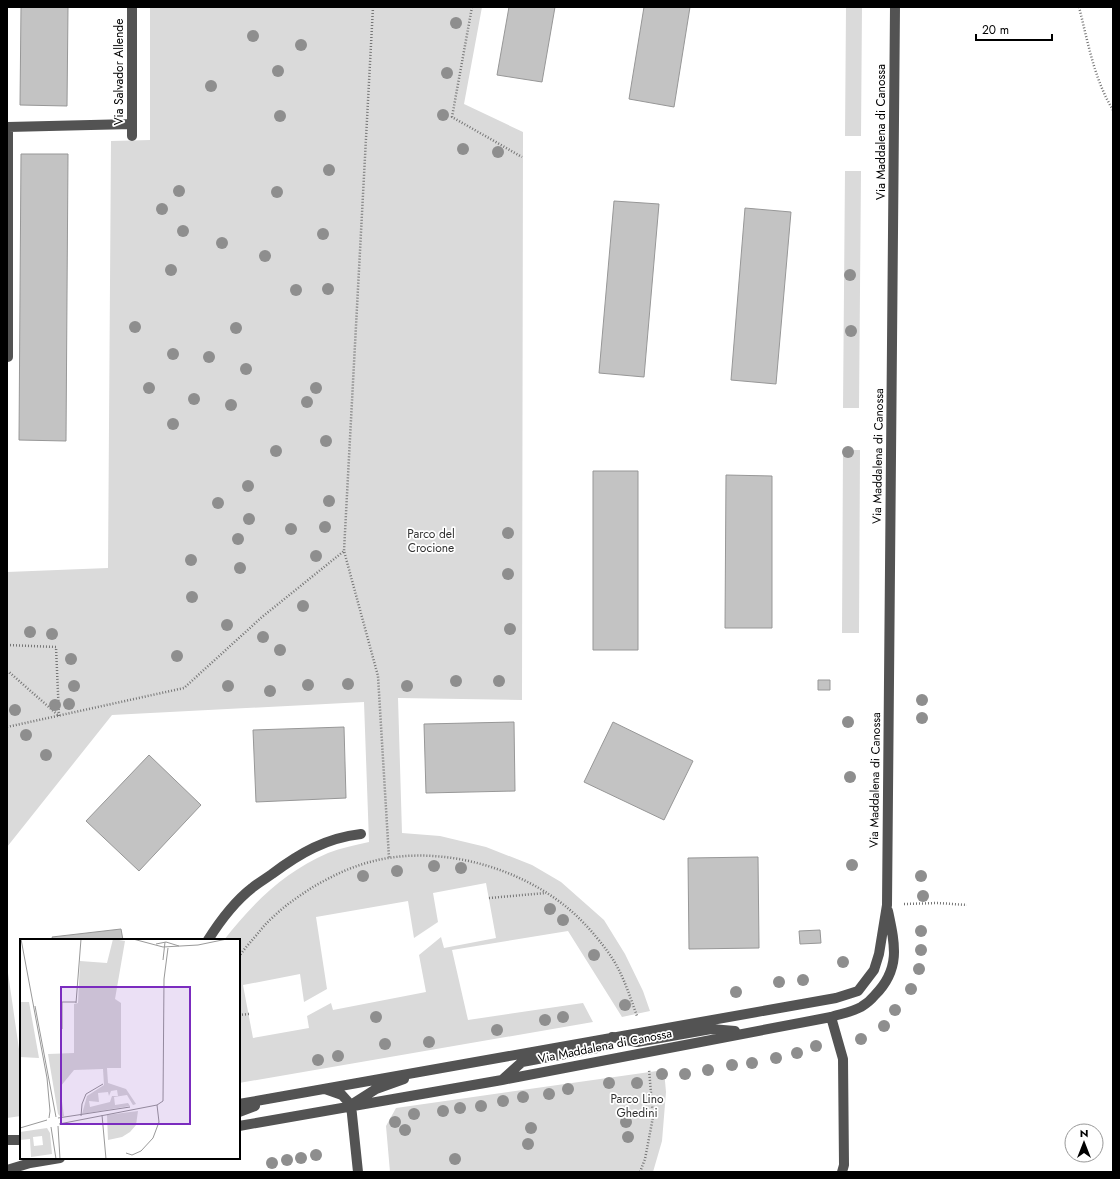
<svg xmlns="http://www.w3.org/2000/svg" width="1120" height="1179" font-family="Jost,sans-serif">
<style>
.green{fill:#dadada;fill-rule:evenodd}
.building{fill:#c3c3c3;stroke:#979797}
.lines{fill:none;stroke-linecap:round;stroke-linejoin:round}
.path{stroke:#757575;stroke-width:2.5;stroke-dasharray:1 2;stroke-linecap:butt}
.minor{stroke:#535353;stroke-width:10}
.tree{fill:#8e8e8e}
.labels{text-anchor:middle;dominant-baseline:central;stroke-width:3.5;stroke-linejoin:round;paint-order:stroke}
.street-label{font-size:12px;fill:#000;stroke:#fff}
.park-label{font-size:12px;fill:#313131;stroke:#fff}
.inset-road{fill:none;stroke:#999;stroke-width:1}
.view{fill:#7b2cbf;fill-opacity:0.15;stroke:#7b2cbf;stroke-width:2}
.inset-edge{fill:none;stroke:#000;stroke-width:2}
</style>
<rect width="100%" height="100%" fill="#fff"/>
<path class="green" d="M150,7H482L464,104L523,132L522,700L398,698L402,833L440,836L486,847L532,865L561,882L604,920L625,954L643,991L650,1011L622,1017L568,931L452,950L468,1020L583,1003L593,1022L239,1083V940H224C253,903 284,872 328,853C341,848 356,845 369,842L364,702L112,715L7,847V572L108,568L111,141L150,140ZM486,883L496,938L444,948L441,937L419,955L426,992L333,1010L331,1003L307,1016L309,1028L253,1038L243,985L300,974L304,1002L327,989L316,917L408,901L414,938L438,922L433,893Z
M846,7H862L861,136H845Z
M845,171H861L859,408H843Z
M843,450H860L859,633H842Z
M7,966L21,1063V1116L7,1118Z
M664,1070L666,1092L662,1141L653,1172H390L386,1126L396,1108Z"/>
<path class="building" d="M21,7H68L67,106L20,105Z
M509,7H555L542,82L497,75Z
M644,7H690L674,107L629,99Z
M21,154H68L66,441L19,440Z
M614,201L659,204L644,377L599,373Z
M745,208L791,212L776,384L731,380Z
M593,471H638V650H593Z
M726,475L772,476V628H725Z
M818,680H830V690H818Z
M514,722L515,791L426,793L424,724Z
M613,722L693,761L664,820L584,782Z
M344,727L346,798L256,802L253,730Z
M149,755L201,805L139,871L86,821Z
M758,857L759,948L689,949L688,858Z
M121,929L123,940H53L52,937Z
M820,930L821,943L800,944L799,931Z"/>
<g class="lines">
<path class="path" d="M373,7L344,551L378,676L389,858
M472,7L452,117L522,157
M1079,7C1088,42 1094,79 1113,110
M7,645L56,647L59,716
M7,673L9,672L59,716
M7,727L184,688L262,617L344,551
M489,898L546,893
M904,904L938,903L967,905
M239,957C243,950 249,944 254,938C260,931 265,924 272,918C284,906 299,896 313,887C327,879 342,871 357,866C426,841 515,863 570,910C584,922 597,937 608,952C622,971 629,994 637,1016
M239,1015L249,1014
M640,1172L645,1159L653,1117L649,1069"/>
<path class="minor" d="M132,136V7
M8,357V127L132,124
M208,940C220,921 234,902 252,888C258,883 265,879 272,874C300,853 326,838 361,834
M831,1017L843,1059L844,1165L842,1172
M502,1080L522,1062L597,1048L612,1037L637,1042L711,1029L735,1031
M325,1089L342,1095L351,1105
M354,1103L376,1089L404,1079
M239,1104L836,998L858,991L874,970L879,954L887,905L895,7
M351,1105L358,1172
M239,1112L255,1106
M239,1126L502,1080L831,1017C840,1014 852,1012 861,1007C866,1004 871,1000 875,995C901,969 895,944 888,911
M7,1140H21
M7,1170L30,1163L60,1158"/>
</g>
<g class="tree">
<circle cx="456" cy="23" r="6"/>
<circle cx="253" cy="36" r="6"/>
<circle cx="301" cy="45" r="6"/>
<circle cx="278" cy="71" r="6"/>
<circle cx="447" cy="73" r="6"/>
<circle cx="211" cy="86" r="6"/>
<circle cx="443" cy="115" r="6"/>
<circle cx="280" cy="116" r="6"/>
<circle cx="463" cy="149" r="6"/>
<circle cx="498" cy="152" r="6"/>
<circle cx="329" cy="170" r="6"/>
<circle cx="179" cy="191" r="6"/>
<circle cx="277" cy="192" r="6"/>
<circle cx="162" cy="209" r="6"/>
<circle cx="183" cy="231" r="6"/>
<circle cx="323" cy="234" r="6"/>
<circle cx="222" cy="243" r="6"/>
<circle cx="265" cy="256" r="6"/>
<circle cx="171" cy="270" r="6"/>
<circle cx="850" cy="275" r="6"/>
<circle cx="328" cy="289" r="6"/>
<circle cx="296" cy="290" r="6"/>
<circle cx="135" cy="327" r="6"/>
<circle cx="236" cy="328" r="6"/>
<circle cx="851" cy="331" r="6"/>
<circle cx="173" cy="354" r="6"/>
<circle cx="209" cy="357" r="6"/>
<circle cx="246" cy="369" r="6"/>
<circle cx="149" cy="388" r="6"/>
<circle cx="316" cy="388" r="6"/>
<circle cx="194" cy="399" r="6"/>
<circle cx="307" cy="402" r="6"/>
<circle cx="231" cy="405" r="6"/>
<circle cx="173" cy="424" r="6"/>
<circle cx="326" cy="441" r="6"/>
<circle cx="276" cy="451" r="6"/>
<circle cx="848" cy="452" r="6"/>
<circle cx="248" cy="486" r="6"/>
<circle cx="329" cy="501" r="6"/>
<circle cx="218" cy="503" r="6"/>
<circle cx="249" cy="519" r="6"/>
<circle cx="325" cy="527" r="6"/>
<circle cx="291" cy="529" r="6"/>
<circle cx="508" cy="533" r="6"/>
<circle cx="238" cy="539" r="6"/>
<circle cx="316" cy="556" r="6"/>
<circle cx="191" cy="560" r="6"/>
<circle cx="240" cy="568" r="6"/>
<circle cx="508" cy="574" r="6"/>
<circle cx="192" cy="597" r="6"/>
<circle cx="303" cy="606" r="6"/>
<circle cx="227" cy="625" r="6"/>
<circle cx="510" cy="629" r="6"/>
<circle cx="30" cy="632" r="6"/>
<circle cx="52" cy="634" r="6"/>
<circle cx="263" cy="637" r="6"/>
<circle cx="280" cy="650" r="6"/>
<circle cx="177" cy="656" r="6"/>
<circle cx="71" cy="659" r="6"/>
<circle cx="456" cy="681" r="6"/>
<circle cx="499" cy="681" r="6"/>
<circle cx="348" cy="684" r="6"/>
<circle cx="308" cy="685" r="6"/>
<circle cx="74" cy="686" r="6"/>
<circle cx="228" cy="686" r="6"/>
<circle cx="407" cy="686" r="6"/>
<circle cx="270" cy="691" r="6"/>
<circle cx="922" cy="700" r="6"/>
<circle cx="69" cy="704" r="6"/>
<circle cx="55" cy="705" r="6"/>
<circle cx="15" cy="710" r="6"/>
<circle cx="922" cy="718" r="6"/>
<circle cx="848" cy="722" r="6"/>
<circle cx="26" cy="735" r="6"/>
<circle cx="46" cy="755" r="6"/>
<circle cx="850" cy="777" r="6"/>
<circle cx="852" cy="865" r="6"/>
<circle cx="434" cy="866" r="6"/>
<circle cx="461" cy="868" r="6"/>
<circle cx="397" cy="871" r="6"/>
<circle cx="363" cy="876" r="6"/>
<circle cx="921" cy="876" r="6"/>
<circle cx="923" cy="896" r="6"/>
<circle cx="550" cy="909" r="6"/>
<circle cx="563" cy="920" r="6"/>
<circle cx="921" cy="931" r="6"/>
<circle cx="921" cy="950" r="6"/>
<circle cx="594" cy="955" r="6"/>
<circle cx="843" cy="962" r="6"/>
<circle cx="919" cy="969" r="6"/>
<circle cx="803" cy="980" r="6"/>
<circle cx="779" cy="982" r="6"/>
<circle cx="911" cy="989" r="6"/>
<circle cx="736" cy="992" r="6"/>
<circle cx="625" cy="1005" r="6"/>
<circle cx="895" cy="1010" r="6"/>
<circle cx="376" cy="1017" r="6"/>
<circle cx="563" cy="1017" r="6"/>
<circle cx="545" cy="1020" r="6"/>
<circle cx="884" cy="1026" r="6"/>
<circle cx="497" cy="1030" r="6"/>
<circle cx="861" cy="1039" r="6"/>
<circle cx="429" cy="1042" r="6"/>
<circle cx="385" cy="1044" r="6"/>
<circle cx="816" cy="1046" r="6"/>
<circle cx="797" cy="1053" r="6"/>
<circle cx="338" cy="1056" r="6"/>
<circle cx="776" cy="1058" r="6"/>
<circle cx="318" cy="1060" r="6"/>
<circle cx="752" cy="1063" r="6"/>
<circle cx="732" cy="1065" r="6"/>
<circle cx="708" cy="1070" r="6"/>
<circle cx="662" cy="1074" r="6"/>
<circle cx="685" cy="1074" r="6"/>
<circle cx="609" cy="1083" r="6"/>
<circle cx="637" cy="1083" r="6"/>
<circle cx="568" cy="1089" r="6"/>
<circle cx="549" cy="1094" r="6"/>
<circle cx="523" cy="1097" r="6"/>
<circle cx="503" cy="1101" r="6"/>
<circle cx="481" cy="1106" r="6"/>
<circle cx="460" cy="1108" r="6"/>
<circle cx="443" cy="1111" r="6"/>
<circle cx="414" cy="1114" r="6"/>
<circle cx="395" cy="1122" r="6"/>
<circle cx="626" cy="1122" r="6"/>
<circle cx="531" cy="1128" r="6"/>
<circle cx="405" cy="1130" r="6"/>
<circle cx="628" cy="1137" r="6"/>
<circle cx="528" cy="1144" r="6"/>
<circle cx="316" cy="1155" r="6"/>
<circle cx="301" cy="1158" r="6"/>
<circle cx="455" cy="1159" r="6"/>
<circle cx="287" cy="1160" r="6"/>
<circle cx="272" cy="1163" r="6"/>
</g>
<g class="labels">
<g class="street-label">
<text transform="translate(119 72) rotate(-90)">Via Salvador Allende</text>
<text transform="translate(881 132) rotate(-90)">Via Maddalena di Canossa</text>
<text transform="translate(878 456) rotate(-89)">Via Maddalena di Canossa</text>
<text transform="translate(875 780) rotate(-89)">Via Maddalena di Canossa</text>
<text transform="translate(605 1046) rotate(-11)">Via Maddalena di Canossa</text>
</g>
<g class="park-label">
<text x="431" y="534">Parco del<tspan x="431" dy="14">Crocione</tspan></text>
<text x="637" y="1099">Parco Lino<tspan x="637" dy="14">Ghedini</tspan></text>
</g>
</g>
<g transform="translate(20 939)">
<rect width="220" height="220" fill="#fff"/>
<path d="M93,0L105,2L95,60L101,64V129H87L88,144L106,150L116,165L113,166L107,156L94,158L95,166L108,164L110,167L62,175L67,157L84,146L83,130L54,131L40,148L44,177L41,178L38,175L28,115L54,114V65L58,64L60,22L87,24ZM97,151L98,157H92L90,163L70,168L69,162L79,163L78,154L88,153L89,157L91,152ZM0,63H9L19,119L0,118ZM118,172L116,186L110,193L102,198L88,201L87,176ZM27,189L30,194L32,215L11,218L10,200L0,201V193ZM22,197L23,206L14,207L13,198Z" fill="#dadada" fill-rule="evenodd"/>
<path class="inset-road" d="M1,0L27,139L30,172L29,179M113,0L143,8M154,0H178M136,5L146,3L159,7M143,8L178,6L207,0M143,21L145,3M56,64L61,0M15,67L36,178M42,90V63H56M82,176L86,220M61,177L62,165L66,155L83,145M38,179L110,168M39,185L137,166L143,162L144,40L148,9M38,187L40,220M31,188L36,220M0,189L27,181M106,214L112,216L121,212L133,199L139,183L137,166"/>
<path class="view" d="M41,48H170V185H41Z"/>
<rect width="220" height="220" class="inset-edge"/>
</g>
<rect width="1120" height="1179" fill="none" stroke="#000000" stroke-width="16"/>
<g transform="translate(1084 1143)"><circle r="19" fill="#ffffff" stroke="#999999"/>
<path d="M0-3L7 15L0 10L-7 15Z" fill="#000000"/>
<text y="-6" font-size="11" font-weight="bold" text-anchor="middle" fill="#000000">N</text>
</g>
<path d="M976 34v6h76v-6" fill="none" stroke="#000000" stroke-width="2"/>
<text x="982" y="34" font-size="12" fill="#000000" stroke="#ffffff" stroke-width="3" paint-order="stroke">20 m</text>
</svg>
